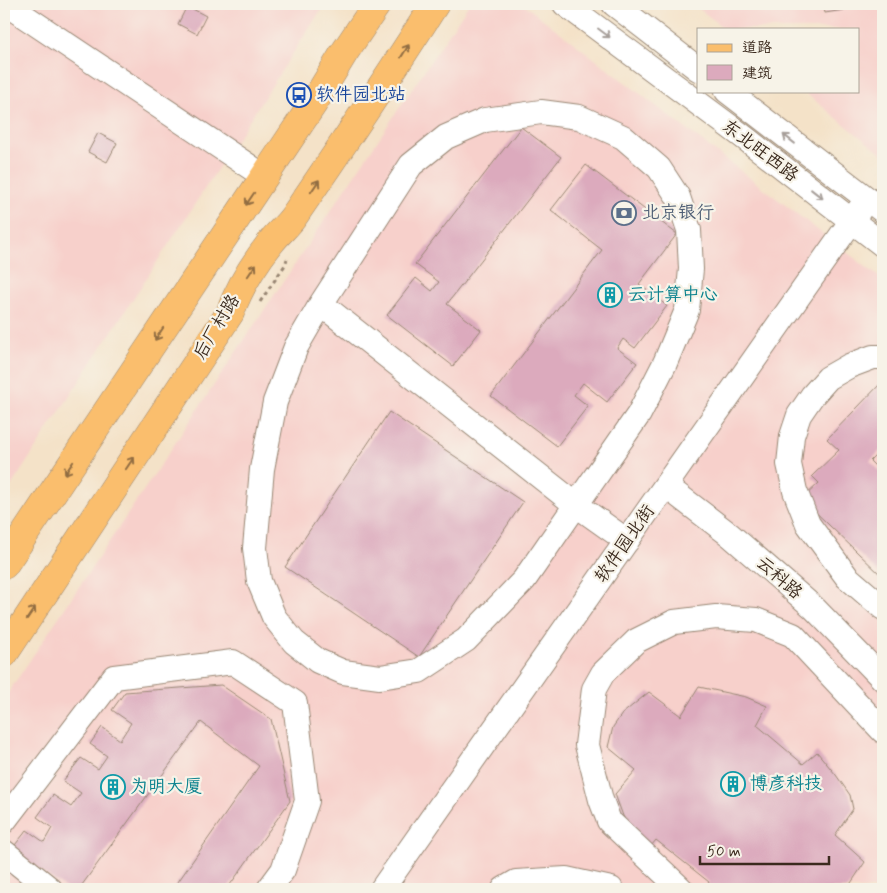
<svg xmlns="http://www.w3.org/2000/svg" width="887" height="893" font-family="Mynerve,'LXGW WenKai TC',sans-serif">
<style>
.built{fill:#f7d0cb}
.building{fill:#dcaabd}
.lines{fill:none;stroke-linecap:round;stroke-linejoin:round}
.minor-casing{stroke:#988673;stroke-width:26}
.major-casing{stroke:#988673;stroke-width:29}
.path{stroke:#988673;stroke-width:3;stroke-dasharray:4 4;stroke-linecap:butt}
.minor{stroke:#fff;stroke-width:24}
.major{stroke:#fabe6d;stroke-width:28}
.oneway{stroke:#a79f9a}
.oneway2{stroke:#916d42}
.labels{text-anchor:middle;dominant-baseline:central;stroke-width:4.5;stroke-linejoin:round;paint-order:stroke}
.transit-label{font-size:18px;fill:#164399;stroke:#f7f3e8;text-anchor:start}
.street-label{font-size:18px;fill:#3b2a1e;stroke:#f7f3e8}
.service-label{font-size:18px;fill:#4e5e75;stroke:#f7f3e8;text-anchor:start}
.culture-label{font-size:18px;fill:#0d838f;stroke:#f7f3e8;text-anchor:start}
</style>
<rect width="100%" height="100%" fill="#f7f3e8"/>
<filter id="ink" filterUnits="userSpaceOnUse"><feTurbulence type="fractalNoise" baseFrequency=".02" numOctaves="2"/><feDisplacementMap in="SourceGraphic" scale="10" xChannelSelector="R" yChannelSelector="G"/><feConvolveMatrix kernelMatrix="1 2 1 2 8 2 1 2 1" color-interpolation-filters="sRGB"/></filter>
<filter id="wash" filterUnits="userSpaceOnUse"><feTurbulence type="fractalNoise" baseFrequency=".0096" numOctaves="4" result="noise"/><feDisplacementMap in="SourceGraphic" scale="20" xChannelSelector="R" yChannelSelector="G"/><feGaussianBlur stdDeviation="1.12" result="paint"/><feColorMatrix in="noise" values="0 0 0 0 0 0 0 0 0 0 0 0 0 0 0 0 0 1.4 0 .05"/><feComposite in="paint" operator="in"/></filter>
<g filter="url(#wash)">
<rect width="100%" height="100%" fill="#f4e2c8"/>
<path class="built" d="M4,4H325L4,497Z
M469,4H523L883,280V889H4V699Z
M693,4H883V155L803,91H858V29H725Z"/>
<g id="blocks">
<path class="building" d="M823,4H843L844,10L825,13Z
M187,6L206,16L197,34L178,24Z
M521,127L561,157L447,304L481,330L453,366L387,315L416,278L432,291L439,282L415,264Z
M98,133L117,143L107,162L88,152Z
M586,165L677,234L639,284L667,306L635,348L623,339L617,348L637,363L607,402L583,383L574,395L588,406L557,446L491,396L602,250L551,210Z
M883,381V448L870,461L883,474V577L802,499L819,483L812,476L839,450L827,439Z
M389,412L523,502L419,657L285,567Z
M221,685L271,719L290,801L227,889H173L259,766L201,722L79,889H67L11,850L27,830L44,842L52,828L37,817L53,795L71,807L81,793L63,781L81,758L98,769L107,756L90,744L102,727L120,740L131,723L112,710L125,692Z
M699,687L746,697L767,706L757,725L803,764L817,752L836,775L850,795L853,809L835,835L865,862L847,889H705L709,882L656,840L646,852L623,816L615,794L636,770L608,747L613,727L622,714L649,692L681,716Z"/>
</g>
</g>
<g filter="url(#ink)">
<use href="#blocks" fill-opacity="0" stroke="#988673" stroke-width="1"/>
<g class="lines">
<defs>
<path id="minor" d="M6,4L265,177
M565,4L741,135L883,245
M614,4L698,69
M727,91L883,211
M541,112L579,117L623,137L659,168L678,197L689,230L691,269L687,310L665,363L639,414L524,580L466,640L419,671L380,677L343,672L318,661L294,642L274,617L259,581L255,548L262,469L275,402L296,347L321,304L411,165L446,137L485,120Z
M321,304L575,504L627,541
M883,357H873L849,366L828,378L812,396L799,415L792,436L789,464L795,491L808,524L847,577L883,608
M666,486L730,535L814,608L883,679
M4,821L114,677L233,662L295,703L307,801L283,870L269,889
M4,852L50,889
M382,889L867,199
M504,889L516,882L566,879L611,889
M681,889L609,821L601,800L587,745L594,689L603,673L636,641L674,622L716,617L756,620L793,635L883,731"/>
<path id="major" d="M4,565L313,104L344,53L377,4
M4,654L230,313C239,288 255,262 272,241C279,232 288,225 294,216C342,146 389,76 435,4"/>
</defs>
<use href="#minor" class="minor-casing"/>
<use href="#major" class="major-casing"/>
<path class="path" d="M260,302L285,265L287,259"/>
<use href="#minor" class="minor"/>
<use href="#major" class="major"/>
</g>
<defs><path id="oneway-shaft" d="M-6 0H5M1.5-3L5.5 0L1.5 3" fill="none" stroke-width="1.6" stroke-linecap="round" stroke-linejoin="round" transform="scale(1.25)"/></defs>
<g class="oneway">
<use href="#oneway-shaft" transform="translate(604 33) rotate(37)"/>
<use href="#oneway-shaft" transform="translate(789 139) rotate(-142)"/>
<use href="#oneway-shaft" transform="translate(817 194) rotate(38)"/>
</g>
<g class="oneway2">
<use href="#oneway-shaft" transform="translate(405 51) rotate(-58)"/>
<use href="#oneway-shaft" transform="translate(315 186) rotate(-56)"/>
<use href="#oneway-shaft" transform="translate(250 199) rotate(124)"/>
<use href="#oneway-shaft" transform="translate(252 270) rotate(-56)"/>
<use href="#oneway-shaft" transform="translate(159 334) rotate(124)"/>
<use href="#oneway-shaft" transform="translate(130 463) rotate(-56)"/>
<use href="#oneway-shaft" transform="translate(69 468) rotate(124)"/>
<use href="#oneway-shaft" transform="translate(31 613) rotate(-56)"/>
</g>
</g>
<defs>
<symbol id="bus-ring" viewBox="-11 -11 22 22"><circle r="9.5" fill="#f7f3e8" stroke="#1a4fb4" stroke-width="1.5"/><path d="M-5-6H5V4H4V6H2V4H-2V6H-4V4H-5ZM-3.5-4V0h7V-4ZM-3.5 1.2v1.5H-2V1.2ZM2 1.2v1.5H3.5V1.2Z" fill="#1a4fb4"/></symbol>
<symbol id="bank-ring" viewBox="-11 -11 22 22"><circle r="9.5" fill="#f7f3e8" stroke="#5c6f8a" stroke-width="1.5"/><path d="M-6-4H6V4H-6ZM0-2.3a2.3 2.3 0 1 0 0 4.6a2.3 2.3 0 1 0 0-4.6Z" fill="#5c6f8a"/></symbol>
<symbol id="building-ring" viewBox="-11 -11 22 22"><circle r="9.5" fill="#f7f3e8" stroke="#0f9aa8" stroke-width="1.5"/><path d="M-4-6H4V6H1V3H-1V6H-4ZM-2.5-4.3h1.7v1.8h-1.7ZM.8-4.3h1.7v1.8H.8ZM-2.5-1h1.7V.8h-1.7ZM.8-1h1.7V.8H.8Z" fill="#0f9aa8"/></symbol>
</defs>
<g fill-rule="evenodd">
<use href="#bus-ring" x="285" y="81" width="28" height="28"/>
<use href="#bank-ring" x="610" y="199" width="28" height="28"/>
<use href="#building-ring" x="596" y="281" width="28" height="28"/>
<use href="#building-ring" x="719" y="770" width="28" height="28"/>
<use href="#building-ring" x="99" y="773" width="28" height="28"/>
</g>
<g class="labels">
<g class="transit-label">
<text x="316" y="95">软件园北站</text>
</g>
<g class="street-label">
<text transform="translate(760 151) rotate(37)">东北旺西路</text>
<text transform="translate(217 327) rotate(-59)">后厂村路</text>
<text transform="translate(625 544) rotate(-55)">软件园北街</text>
<text transform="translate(779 578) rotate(41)">云科路</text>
</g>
<g class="service-label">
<text x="642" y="213">北京银行</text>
</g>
<g class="culture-label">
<text x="628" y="295">云计算中心</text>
<text x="750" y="784">博彦科技</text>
<text x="130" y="787">为明大厦</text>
</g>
</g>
<rect width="887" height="893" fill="none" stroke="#f7f3e8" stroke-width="20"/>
<rect x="697" y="28" width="162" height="65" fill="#f7f3e8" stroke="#aca397"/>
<rect x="707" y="44" width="25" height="8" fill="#fabe6d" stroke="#aca397"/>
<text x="742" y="52" font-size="15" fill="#3b2a1e">道路</text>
<rect x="707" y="65" width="25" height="15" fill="#dcaabd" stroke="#aca397"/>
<text x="742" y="78" font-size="15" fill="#3b2a1e">建筑</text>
<path d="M700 856v8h129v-8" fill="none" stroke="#3b2a1e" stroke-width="2.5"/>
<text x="707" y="856" font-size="15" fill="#3b2a1e" stroke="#f7f3e8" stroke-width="4" paint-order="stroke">50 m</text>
</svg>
